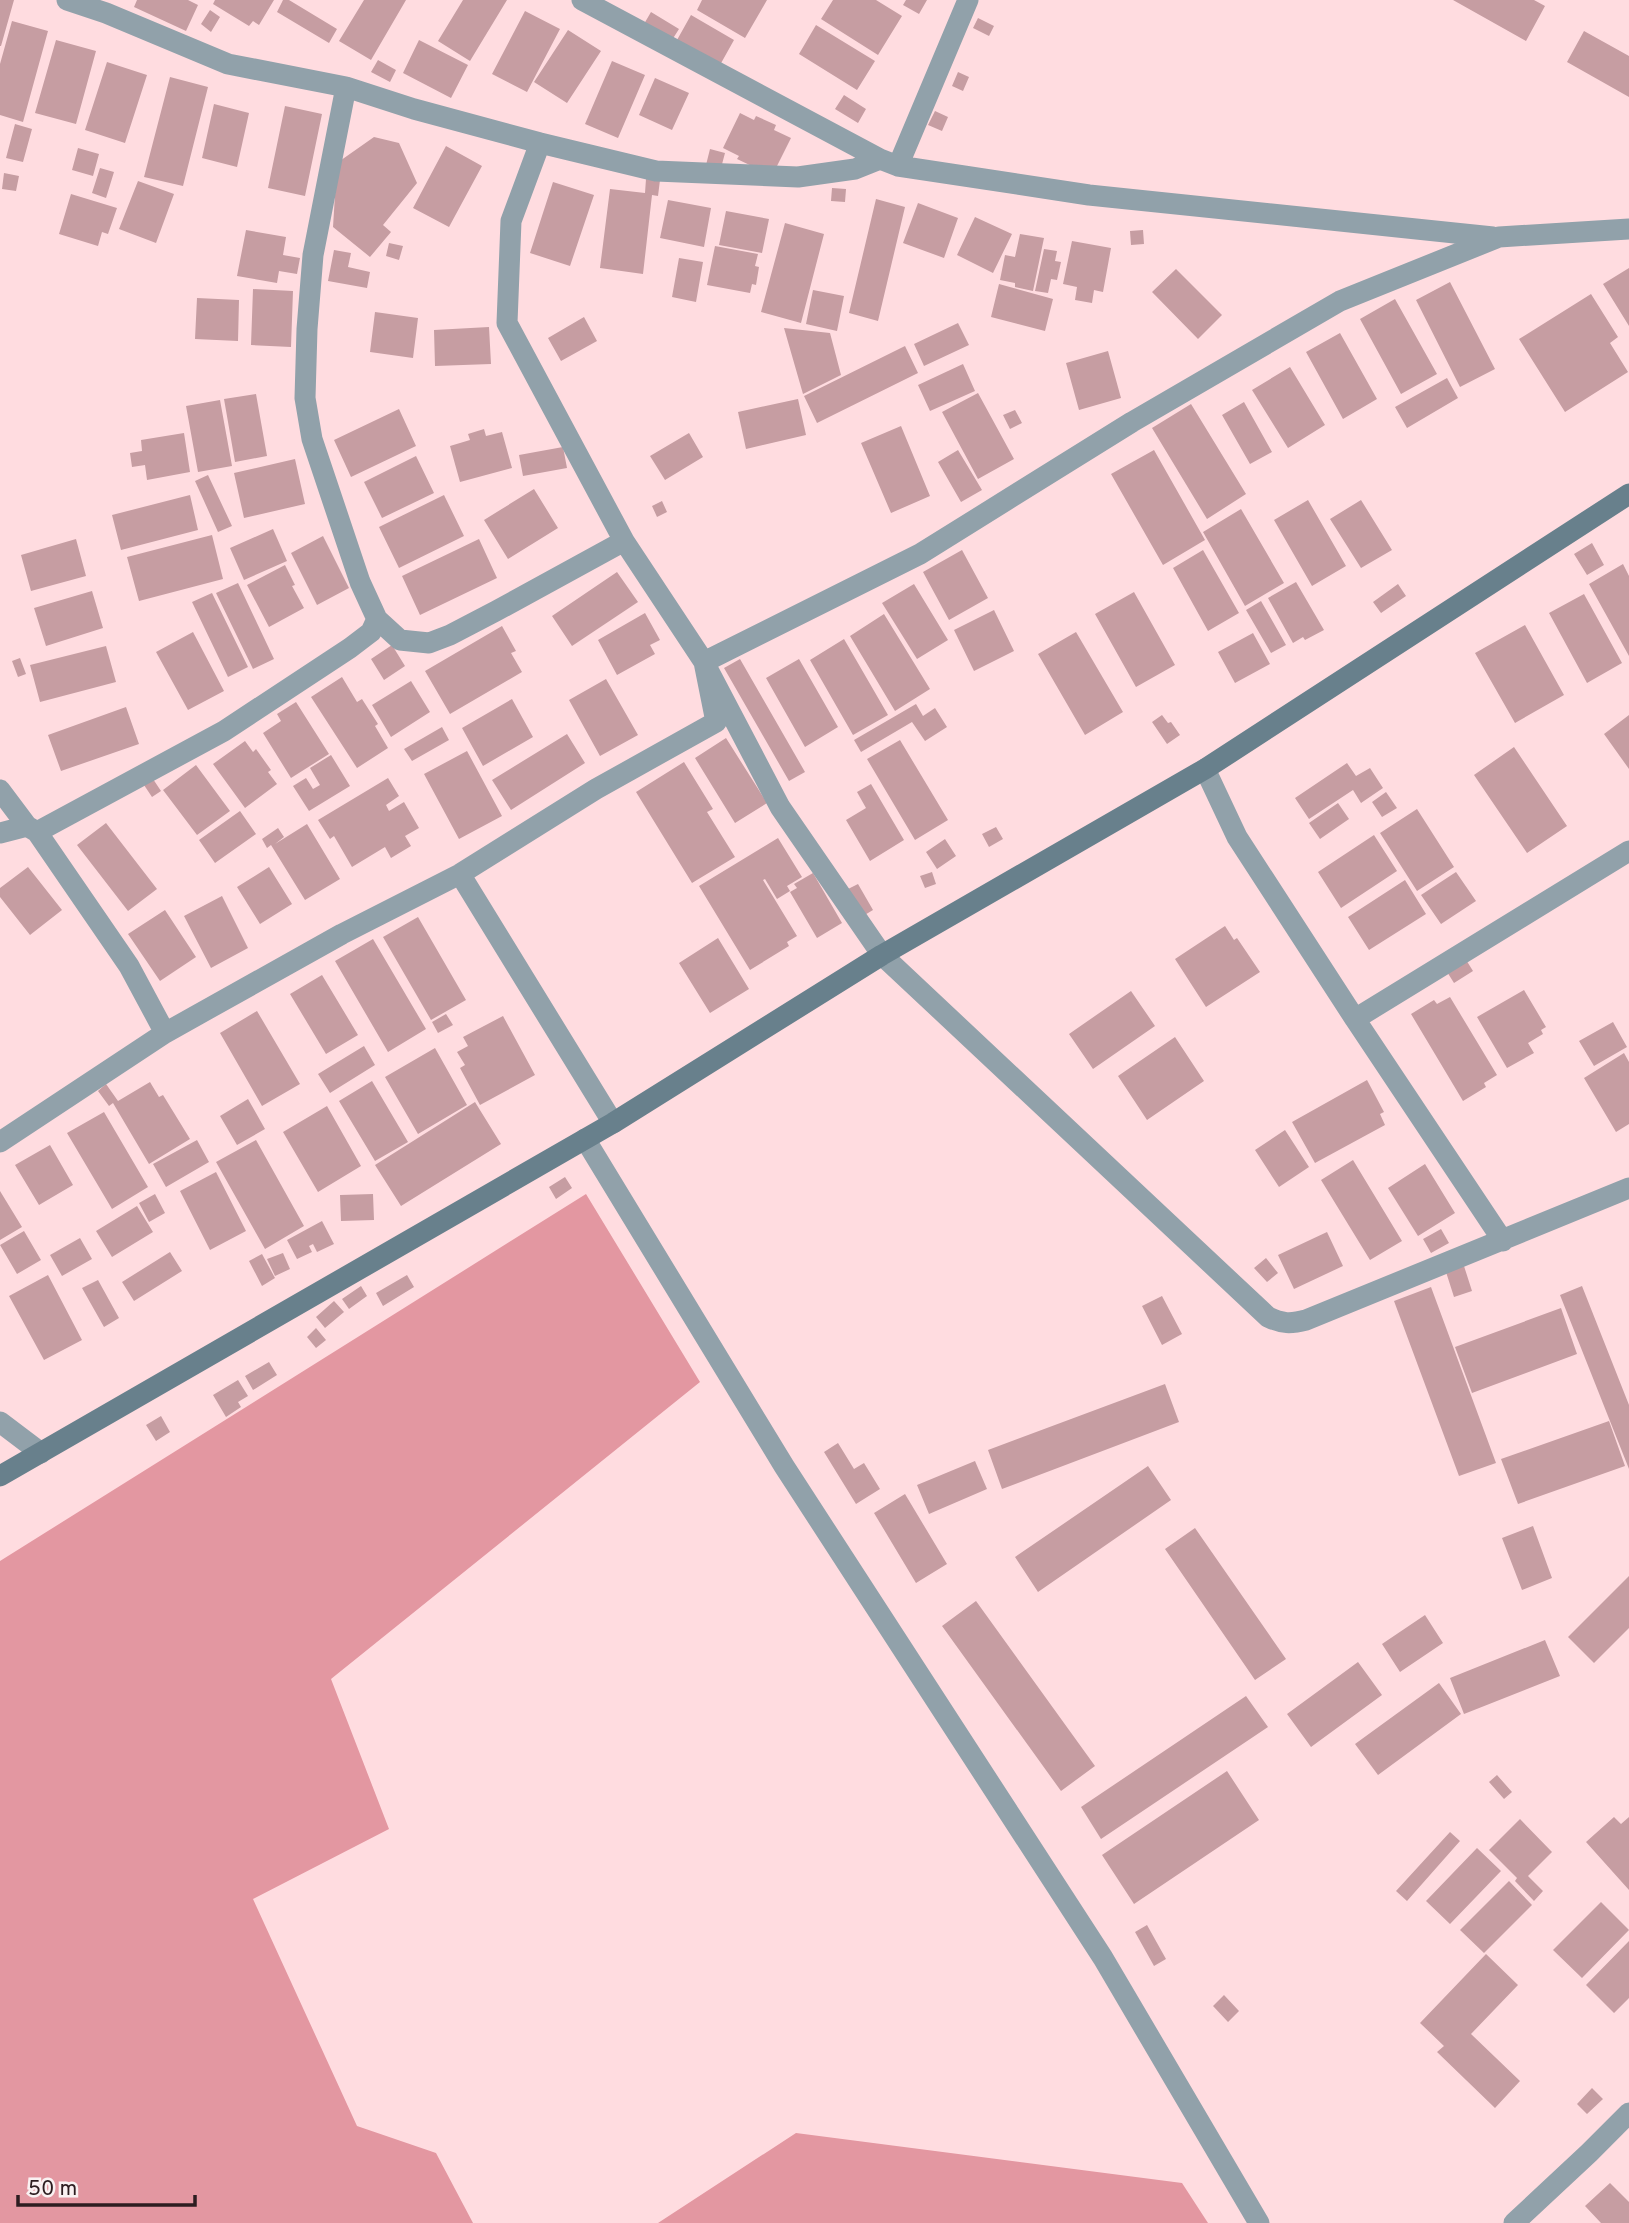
<svg xmlns="http://www.w3.org/2000/svg" width="1629" height="2223" font-family="Overpass,sans-serif">
<style>
.forest{fill:#e397a1}
.building{fill:#c69da2}
.lines{fill:none;stroke-linecap:round;stroke-linejoin:round}
.street{stroke:#91a1aa;stroke-width:21}
.secondary{stroke:#68808c;stroke-width:21}
</style>
<rect width="100%" height="100%" fill="#ffdce0"/>
<path class="forest" d="M586,1194L700,1382L331,1679L389,1829L253,1899L357,2126L436,2153L473,2223H0V1561Z
M796,2133L1182,2183L1208,2223H658Z"/>
<path class="building" d="M0,0H14L1,46H0Z
M137,0H188L198,5L186,31L134,7Z
M215,0H274L259,25L253,21L249,26L213,4Z
M283,0H289L337,29L329,43L277,12Z
M364,0H406L371,60L339,41Z
M463,0H507L470,61L438,41Z
M702,0H767L745,38L697,10Z
M833,0H876L902,16L878,55L821,19Z
M906,0H927L919,14L903,5Z
M1453,0H1534L1545,6L1526,41Z
M210,10L220,17L211,32L201,24Z
M525,11L560,29L527,92L492,74Z
M651,12L679,29L672,40L644,24Z
M691,15L734,40L720,65L677,40Z
M978,18L994,26L989,36L973,28Z
M12,21L48,31L23,122L0,115V64Z
M816,25L875,61L857,90L799,54Z
M568,30L601,51L567,103L534,82Z
M1584,31L1629,56V97L1567,62Z
M56,40L96,51L76,124L35,113Z
M419,40L468,65L451,98L403,73Z
M378,60L396,70L390,82L371,72Z
M612,61L645,75L618,138L585,124Z
M107,62L147,75L125,143L85,130Z
M958,72L969,77L963,91L952,86Z
M170,77L208,87L183,186L144,177Z
M655,78L689,93L672,130L639,115Z
M844,95L866,109L858,123L835,109Z
M214,104L249,113L237,167L202,158Z
M285,106L322,114L305,196L268,188Z
M935,111L948,117L942,131L928,125Z
M740,113L754,120L756,116L776,125L774,130L791,138L774,172L758,165L756,168L737,159L739,156L723,148Z
M15,124L32,129L23,162L6,158Z
M374,137L399,143L417,183L383,225L391,232L370,257L333,227L337,163Z
M446,146L482,166L449,227L413,208Z
M78,148L99,154L93,176L72,170Z
M710,149L725,153L721,168L706,165Z
M100,168L114,172L106,198L92,193Z
M4,173L19,176L16,191L2,189Z
M646,179L660,180L658,196L652,195L643,274L600,268L610,189L645,193Z
M138,181L174,194L156,243L119,229Z
M553,182L594,195L570,266L530,253Z
M832,188L846,189L845,202L831,201Z
M71,194L117,208L108,234L102,232L98,246L59,234Z
M876,199L905,207L878,321L849,313Z
M668,200L711,208L704,247L660,238Z
M918,203L958,218L944,258L903,243Z
M726,211L769,219L762,253L719,245Z
M975,217L1012,234L993,273L957,255Z
M785,223L824,234L801,323L761,312Z
M246,230L286,237L283,255L300,258L297,274L279,271L277,283L237,276Z
M1143,230L1144,244L1131,245L1130,231Z
M1020,234L1044,238L1033,291L1015,287V283L1000,280L1005,255L1015,257Z
M1072,241L1111,248L1103,292L1094,290L1092,303L1075,300L1077,287L1063,284Z
M389,243L403,246L399,260L386,256Z
M715,246L758,254L755,266L759,267L756,285L752,284L750,293L707,285Z
M1044,249L1057,251L1055,261L1061,262L1057,280L1051,279L1048,293L1035,291Z
M334,250L351,253L348,267L370,272L367,288L328,281Z
M679,258L703,262L696,302L672,297Z
M1629,268V326L1603,284Z
M1176,269L1222,315L1198,339L1152,292Z
M1450,282L1495,369L1460,387L1416,300Z
M999,284L1053,299L1045,331L991,317Z
M253,289L293,291L291,347L251,345Z
M813,290L844,296L837,331L806,324Z
M1591,294L1618,337L1610,343L1628,372L1565,412L1519,339Z
M197,298L239,300L238,341L195,339Z
M1395,299L1437,374L1401,394L1360,319Z
M375,312L418,318L413,358L370,352Z
M584,317L597,341L561,361L548,338Z
M958,323L969,345L924,366L914,344Z
M489,327L491,364L435,366L434,330Z
M784,328L830,333L841,375L803,394Z
M1340,333L1377,399L1343,419L1306,352Z
M905,346L918,373L817,423L804,396Z
M1108,351L1121,398L1079,410L1066,363Z
M963,364L975,391L930,411L918,385Z
M1290,367L1325,425L1288,448L1252,390Z
M1447,378L1458,398L1407,428L1395,407Z
M978,393L1014,459L978,479L942,412Z
M256,394L267,456L235,462L224,399Z
M798,399L806,435L746,449L738,412Z
M220,400L232,466L198,472L186,406Z
M1244,402L1272,452L1250,464L1222,415Z
M1191,404L1246,494L1207,519L1152,428Z
M399,409L416,446L351,477L334,440Z
M1015,410L1022,423L1010,429L1003,415Z
M901,426L930,496L891,513L861,443Z
M484,429L486,436L502,432L512,468L460,482L450,446L470,440L468,434Z
M184,433L190,472L147,480L145,465L132,467L130,453L142,451L141,440Z
M689,433L703,457L665,480L650,456Z
M563,447L567,468L523,476L519,455Z
M958,450L982,490L961,502L938,462Z
M1154,450L1205,540L1163,565L1111,474Z
M416,456L434,493L382,518L364,482Z
M295,459L305,504L244,518L234,473Z
M208,475L232,526L218,532L195,481Z
M534,489L558,528L508,559L484,520Z
M190,495L198,530L121,550L112,515Z
M444,495L464,536L399,568L379,527Z
M1308,500L1346,566L1312,586L1274,520Z
M1361,500L1392,550L1361,568L1330,519Z
M662,501L667,512L657,517L652,506Z
M1241,509L1284,583L1245,606L1203,532Z
M273,529L287,561L244,580L230,548Z
M212,535L223,579L139,601L127,557Z
M323,536L349,588L317,605L291,553Z
M76,539L86,576L31,591L21,555Z
M479,539L497,578L420,615L402,576Z
M1592,543L1604,565L1587,575L1574,554Z
M962,550L988,598L949,620L923,572Z
M1203,550L1239,613L1208,631L1173,568Z
M1623,564L1629,576V656L1589,584Z
M285,565L295,585L292,586L304,608L269,627L247,585Z
M617,572L638,602L572,646L552,616Z
M1296,582L1324,630L1305,640L1303,637L1293,643L1268,598Z
M238,583L274,659L253,669L216,593Z
M914,584L948,640L917,659L882,603Z
M1398,584L1406,596L1381,613L1373,602Z
M92,591L103,628L46,646L34,608Z
M1134,592L1175,665L1136,687L1095,614Z
M212,593L248,667L228,677L192,602Z
M1584,594L1622,663L1587,683L1549,613Z
M1261,601L1286,645L1271,653L1246,610Z
M994,610L1014,651L974,671L954,630Z
M645,613L660,640L650,645L655,654L617,675L598,640Z
M884,614L930,689L895,711L850,636Z
M1525,625L1564,695L1515,723L1475,653Z
M502,626L516,651L511,653L522,672L450,714L425,671Z
M193,632L224,691L188,710L156,652Z
M1076,632L1123,712L1085,735L1038,654Z
M1253,633L1270,664L1235,683L1218,652Z
M844,639L888,715L853,735L810,660Z
M392,645L405,666L384,680L371,659Z
M106,646L116,682L40,702L30,665Z
M20,658L26,674L18,677L12,661Z
M740,659L805,772L789,781L724,668Z
M799,659L838,727L805,747L766,678Z
M342,677L357,702L362,699L378,724L375,726L388,748L357,768L311,697Z
M606,679L638,735L600,756L569,700Z
M411,681L430,712L391,737L372,705Z
M512,699L533,737L483,766L462,728Z
M296,702L329,754L291,778L263,733L281,721L277,714Z
M916,704L923,716L935,708L947,727L925,741L912,722L861,752L854,740Z
M126,707L139,744L61,771L48,735Z
M1162,715L1168,723L1171,722L1180,735L1167,744L1152,722Z
M1629,715V769L1604,734Z
M442,727L449,740L412,761L404,749Z
M567,734L585,763L511,810L492,780Z
M726,738L767,803L735,823L695,758Z
M900,740L948,820L915,840L867,759Z
M245,741L253,752L256,749L271,770L268,772L277,784L245,808L213,764Z
M1514,747L1567,826L1527,853L1474,775Z
M467,751L502,816L459,839L424,774Z
M331,755L350,786L309,811L293,786L306,778L313,789L320,785L310,768Z
M684,762L713,809L707,812L735,857L692,883L636,792Z
M1347,763L1356,776L1370,768L1383,788L1361,803L1353,790L1309,819L1295,798Z
M196,765L230,811L197,835L163,790Z
M388,778L399,796L386,805L389,811L404,802L419,828L405,836L411,846L391,858L385,847L352,867L334,836L330,839L318,820Z
M153,779L161,791L152,797L144,785Z
M871,784L904,840L870,861L846,820L866,808L857,792Z
M1386,792L1397,808L1382,817L1372,802Z
M1338,803L1349,819L1320,839L1309,823Z
M1417,809L1454,867L1417,891L1380,833Z
M240,811L256,834L215,863L199,840Z
M106,823L157,889L128,911L77,845Z
M307,824L340,879L305,900L271,845L267,848L262,839L278,828L284,837L275,844Z
M996,827L1003,839L989,847L982,834Z
M1374,835L1397,871L1341,908L1318,872Z
M778,838L802,877L787,886L790,891L777,899L765,879L763,880L797,936L787,942L789,946L750,970L699,886Z
M945,839L956,856L937,869L926,852Z
M28,867L62,910L30,935L0,897V888Z
M269,867L292,904L260,924L237,887Z
M932,872L936,884L925,888L920,876Z
M1456,872L1476,901L1441,924L1421,895Z
M813,873L842,923L817,938L790,892L797,888L794,884Z
M1405,880L1426,914L1369,950L1348,917Z
M858,884L873,910L863,916L848,889Z
M222,896L248,948L211,968L184,916Z
M165,910L196,957L160,981L128,934Z
M418,917L466,1000L431,1020L383,937Z
M1225,926L1234,940L1237,938L1260,972L1206,1007L1175,959Z
M718,938L749,989L710,1013L679,963Z
M373,939L426,1029L388,1052L335,961Z
M1463,955L1473,971L1454,983L1444,967Z
M322,975L358,1035L326,1054L290,994Z
M1524,990L1546,1027L1541,1030L1543,1034L1528,1043L1534,1053L1507,1068L1477,1017Z
M1131,991L1155,1026L1093,1069L1069,1034Z
M1450,997L1497,1075L1484,1083L1486,1087L1463,1101L1411,1014L1434,1000L1437,1004Z
M257,1011L300,1084L262,1106L220,1033Z
M446,1014L453,1025L438,1033L432,1022Z
M503,1016L535,1075L480,1105L460,1068L465,1065L457,1052L468,1046L463,1037Z
M1613,1022L1627,1047L1594,1066L1579,1041Z
M1175,1037L1204,1081L1147,1120L1118,1076Z
M364,1046L375,1065L330,1093L318,1074Z
M435,1048L467,1105L418,1134L385,1077Z
M1624,1053L1629,1062V1124L1616,1132L1584,1078Z
M1367,1080L1384,1112L1380,1114L1385,1125L1315,1163L1292,1122Z
M372,1081L408,1142L375,1161L339,1101Z
M150,1082L159,1097L163,1095L190,1139L149,1164L113,1103L109,1106L98,1091L106,1084L118,1101Z
M248,1099L265,1129L237,1145L220,1116Z
M475,1102L501,1144L401,1206L375,1165Z
M327,1106L361,1166L318,1192L283,1132Z
M104,1112L148,1187L112,1209L67,1133Z
M1285,1130L1309,1167L1279,1187L1255,1150Z
M197,1140L209,1162L166,1187L153,1164Z
M256,1140L304,1226L265,1249L216,1162Z
M50,1145L73,1185L39,1205L15,1165Z
M1353,1160L1402,1241L1370,1260L1321,1180Z
M1425,1164L1455,1213L1418,1236L1388,1188Z
M216,1172L246,1231L210,1250L180,1191Z
M565,1177L572,1188L556,1199L549,1187Z
M0,1191L22,1227L0,1240Z
M155,1194L165,1213L149,1222L139,1203Z
M373,1194L374,1220L341,1221L340,1195Z
M137,1206L153,1232L112,1257L96,1231Z
M322,1221L334,1244L317,1252L313,1244L309,1246L312,1252L297,1259L287,1240Z
M1441,1229L1449,1243L1431,1253L1423,1239Z
M24,1231L41,1260L17,1274L0,1245Z
M1327,1232L1343,1266L1294,1289L1278,1255Z
M80,1238L92,1259L62,1276L50,1255Z
M170,1252L182,1271L134,1301L122,1282Z
M283,1253L290,1269L275,1276L267,1259Z
M262,1254L275,1278L262,1286L249,1261Z
M1266,1258L1278,1273L1267,1282L1254,1268Z
M1464,1266L1472,1291L1454,1297L1446,1272Z
M48,1275L82,1340L44,1360L9,1296Z
M407,1275L414,1287L383,1306L376,1293Z
M98,1280L119,1318L104,1327L82,1288Z
M361,1286L367,1296L349,1309L342,1299Z
M1582,1286L1629,1405V1469L1560,1295Z
M1431,1287L1496,1463L1459,1476L1394,1301Z
M1162,1296L1182,1334L1162,1345L1142,1306Z
M334,1301L344,1312L325,1328L316,1317Z
M1561,1308L1577,1354L1472,1393L1455,1347Z
M316,1328L326,1340L316,1348L307,1337Z
M269,1362L277,1375L253,1390L245,1376Z
M238,1380L248,1396L238,1402L241,1407L226,1417L213,1395Z
M1165,1384L1179,1422L1002,1489L988,1450Z
M161,1416L170,1432L156,1441L146,1425Z
M1609,1421L1625,1466L1518,1504L1501,1459Z
M838,1443L854,1469L864,1463L880,1489L856,1504L824,1452Z
M975,1461L987,1489L929,1514L917,1485Z
M1148,1466L1171,1500L1038,1592L1015,1557Z
M905,1494L947,1564L916,1583L874,1513Z
M1533,1526L1552,1578L1522,1590L1502,1538Z
M1195,1528L1286,1659L1255,1680L1165,1549Z
M1629,1576V1628L1594,1663L1568,1637Z
M976,1601L1095,1766L1061,1791L942,1626Z
M1425,1615L1443,1643L1400,1672L1382,1644Z
M1545,1640L1560,1676L1464,1714L1450,1678Z
M1358,1662L1382,1695L1311,1747L1287,1714Z
M1439,1683L1461,1714L1378,1775L1355,1744Z
M1246,1696L1268,1727L1101,1839L1081,1807Z
M1227,1771L1259,1820L1134,1904L1102,1855Z
M1497,1775L1512,1792L1504,1799L1489,1782Z
M1614,1817L1621,1824L1629,1817V1890L1586,1842Z
M1520,1819L1552,1852L1528,1876L1543,1891L1534,1901L1515,1881L1517,1878L1489,1850Z
M1450,1832L1460,1841L1407,1901L1396,1891Z
M1477,1848L1501,1871L1450,1924L1426,1901Z
M1509,1881L1532,1905L1484,1953L1460,1930Z
M1601,1902L1629,1930L1582,1978L1553,1950Z
M1147,1925L1166,1959L1154,1966L1135,1932Z
M1629,1941V1998L1614,2013L1586,1985Z
M1486,1954L1518,1985L1471,2034L1520,2081L1495,2108L1437,2052L1444,2046L1420,2023Z
M1224,1995L1239,2011L1228,2022L1213,2006Z
M1592,2088L1603,2099L1587,2114L1577,2104Z
M1610,2183L1629,2202V2223H1601L1585,2206Z"/>
<g class="lines">
<path class="street" d="M67,0L106,13L228,64L346,87L414,109L540,143L656,171L798,177L855,169L880,159
M582,0L880,159L898,166L1089,195L1493,237
M346,87L313,255L307,329L305,398L312,439L360,582L377,619L400,640L429,643L450,635L496,611L624,541
M540,143L511,221L507,323L624,541L704,662L780,807L882,955L1268,1317C1282,1324 1291,1324 1306,1320L1629,1188
M898,166L968,0
M1205,769L1237,837L1355,1019L1629,851
M0,790L27,826L37,832L129,966L165,1033
M37,832L224,731L350,648L371,632L377,619
M0,833L27,826
M460,874L613,1123
M1355,1019L1503,1241
M585,1139L784,1466L1103,1958L1259,2223
M0,1142L165,1033L342,934L460,874L596,789L716,722L704,662L920,554L1132,422L1340,301L1499,237L1629,229
M0,1422L41,1453
M1514,2223L1589,2153L1629,2113"/>
<path class="secondary" d="M0,1476L613,1123L882,955L1205,769L1629,494"/>
</g>
<path d="M18 2195v10h177v-10" fill="none" stroke="#2d1d20" stroke-width="3.5"/>
<text x="28" y="2195" font-size="21" fill="#2d1d20" stroke="#faf1f2" stroke-width="5" paint-order="stroke">50 m</text>
</svg>
